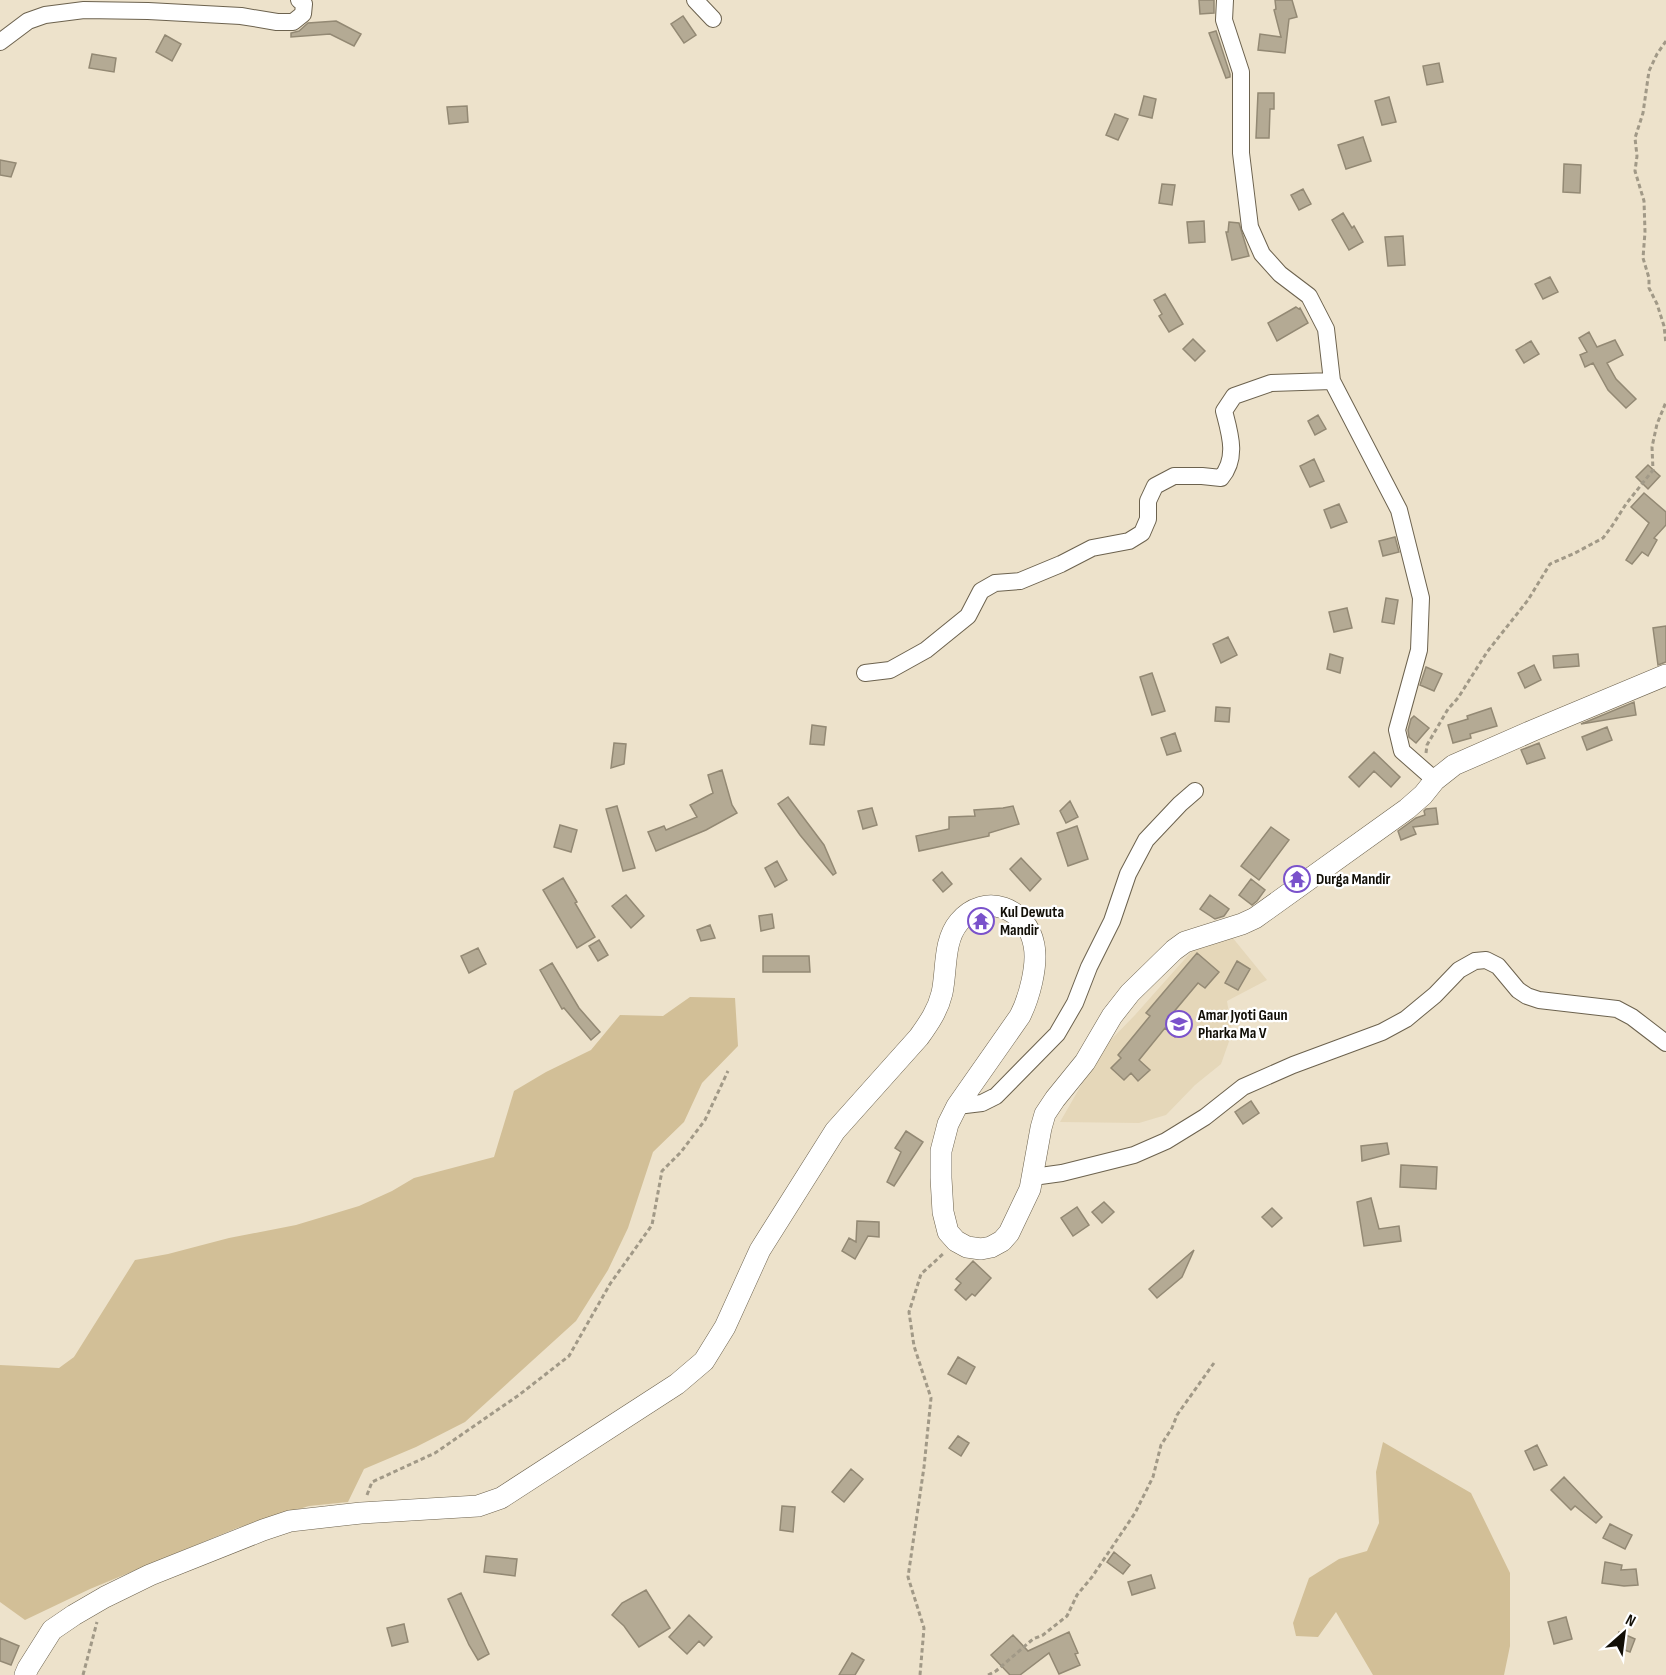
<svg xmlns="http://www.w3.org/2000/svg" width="1666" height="1675" font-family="'Sofia Sans Condensed',sans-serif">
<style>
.built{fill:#e5d7b9}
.green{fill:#d2bf97}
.building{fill:#b4aa94;stroke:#938974;stroke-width:1.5}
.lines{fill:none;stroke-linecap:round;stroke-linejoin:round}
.minor-casing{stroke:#6c624e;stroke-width:18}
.major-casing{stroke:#6c624e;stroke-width:22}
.path{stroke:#a19987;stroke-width:3;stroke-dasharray:4.5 3;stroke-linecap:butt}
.minor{stroke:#fff;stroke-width:16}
.major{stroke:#fff;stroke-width:21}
.labels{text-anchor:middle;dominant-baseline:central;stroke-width:4.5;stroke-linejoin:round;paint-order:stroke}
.poi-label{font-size:16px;font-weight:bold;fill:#110e06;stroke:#fff;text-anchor:start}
</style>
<rect width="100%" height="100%" fill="#ede2cb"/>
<path class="built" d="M1232,937L1267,980L1227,1001L1232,1033L1221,1064L1195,1085L1166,1115L1139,1123L1060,1122L1102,1049L1135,1015L1200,942Z"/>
<path class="green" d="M690,997L735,998L738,1046L702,1083L684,1122L653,1152L628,1228L608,1270L576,1321L465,1422L416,1447L364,1469L348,1502L309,1506L237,1528L90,1589L25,1620L0,1602V1365L59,1368L74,1357L135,1260L168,1254L229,1238L296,1225L359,1206L392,1191L414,1178L494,1157L514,1091L546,1072L591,1050L620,1015L663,1016Z
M1383,1442L1471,1493L1510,1573V1646L1504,1675H1373L1336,1612L1318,1637L1296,1636L1293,1623L1309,1578L1339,1559L1367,1551L1379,1523L1376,1472Z"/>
<path class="building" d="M1199,0H1214V13L1200,14Z
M1275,0H1292L1297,17L1289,19L1285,53L1258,50L1260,34L1281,37L1274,10L1276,9Z
M683,16L696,35L684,43L671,24Z
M336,21L361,34L354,46L330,34L291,37V33L299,31L308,23Z
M1216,31L1230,74V77L1226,78L1209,33Z
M165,35L181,44L172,61L156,52Z
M92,54L116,58L114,72L89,68Z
M1439,63L1443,82L1427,85L1423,66Z
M1258,93H1274V109H1270L1269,138H1256Z
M1144,96L1156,99L1152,118L1139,115Z
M1389,97L1396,122L1382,125L1375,101Z
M467,106L468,122L449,124L447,107Z
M1115,114L1128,119L1118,140L1106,135Z
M1363,137L1371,161L1346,169L1338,145Z
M0,160L16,163L11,177L0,175Z
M1564,164L1581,165L1580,193L1563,192Z
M1162,184L1175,185L1172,205L1159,203Z
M1303,189L1311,204L1299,210L1291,195Z
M1343,213L1352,228L1354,226L1363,242L1349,250L1332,220Z
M1204,221L1205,242L1189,243L1187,222Z
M1229,222L1239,223L1249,256L1232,260L1226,232H1228Z
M1403,236L1405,265L1388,266L1385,237Z
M1550,277L1558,292L1543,299L1535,284Z
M1165,294L1183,324L1169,332L1159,316L1162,314L1154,300Z
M1296,307L1299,309L1300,308L1308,323L1277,341L1268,323Z
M1589,332L1597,347L1615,340L1623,355L1607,363L1616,379L1636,399L1626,408L1608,390L1593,363L1585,367L1580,355L1587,352L1579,338Z
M1193,339L1205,351L1195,361L1183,349Z
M1531,341L1539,354L1524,363L1516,350Z
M1318,415L1326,429L1315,435L1308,421Z
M1314,459L1324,481L1310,487L1300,466Z
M1648,465L1660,476L1648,489L1636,477Z
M1644,493L1666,512V525L1654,538L1657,540L1648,556L1642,552L1632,564L1626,560L1649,523L1631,507Z
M1339,504L1347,522L1331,528L1324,510Z
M1395,537L1399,552L1383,556L1379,541Z
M1386,598L1398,600L1394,624L1382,622Z
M1347,608L1352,628L1334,632L1329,612Z
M1666,626V662L1658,665L1653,628Z
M1228,637L1237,655L1221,663L1213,644Z
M1330,654L1343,658L1340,673L1327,669Z
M1578,654L1579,666L1554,668L1553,656Z
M1534,665L1541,680L1525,688L1518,673Z
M1426,667L1442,674L1434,691L1420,685Z
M1152,673L1165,711L1152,715L1140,677Z
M1634,702L1636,715L1581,724Z
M1216,707L1230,708L1229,722L1215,721Z
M1491,708L1497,726L1470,734L1471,738L1453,743L1448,725L1468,719L1467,716Z
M1414,716L1429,728L1416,743L1409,737L1408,730L1411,719Z
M812,725L826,727L824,745L810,744Z
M1607,727L1612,740L1587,750L1582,737Z
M1175,733L1181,751L1167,755L1161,738Z
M614,743L626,744L624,764L611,768Z
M1539,743L1545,758L1527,764L1521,750Z
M1374,752L1400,777L1391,787L1374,771L1359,787L1349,777Z
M722,770L732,805L737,813L706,830L656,851L648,832L664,826L666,830L697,817L690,805L713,793L708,775Z
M788,797L824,845L836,873L833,875L800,835L778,804Z
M1070,801L1078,817L1066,823L1060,811Z
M617,806L635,868L623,871L606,809Z
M1013,806L1019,824L989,833V836L919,851L916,836L949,829V817L975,816L974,810L1003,808Z
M872,808L877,825L863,829L858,811Z
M1436,808L1438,824L1413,827L1416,834L1401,840L1398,831L1416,818L1425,815L1424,811L1426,809Z
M560,825L577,830L571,852L554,847Z
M1077,826L1088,859L1068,866L1057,833Z
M1271,827L1289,840L1259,880L1241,866Z
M1021,858L1041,879L1030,891L1010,869Z
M777,861L787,880L775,887L765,868Z
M942,872L952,884L943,892L933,880Z
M563,878L577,902L575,903L595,937L577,948L543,890Z
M1251,879L1265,890L1257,901L1252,905L1239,895Z
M626,895L644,916L631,928L612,906Z
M1210,895L1229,909L1224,916L1215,919L1200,909Z
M772,914L774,928L761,931L759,916Z
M710,925L715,938L701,941L697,930Z
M599,940L608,955L598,961L589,946Z
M478,948L486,964L469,973L461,956Z
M1197,953L1219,972L1205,988L1198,983L1172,1014L1186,1025L1175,1037L1165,1028L1139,1060L1150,1070L1138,1081L1131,1073L1124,1080L1111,1068L1121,1058L1118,1055L1150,1016L1146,1013Z
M763,956H809L810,972H763Z
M1237,961L1250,969L1238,990L1225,983Z
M552,963L579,1008L600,1032L591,1040L564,1008L562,1009L540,970Z
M1251,1101L1259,1113L1243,1124L1235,1112Z
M906,1131L923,1142L894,1186L887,1182L901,1152L895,1148Z
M1387,1143L1389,1154L1362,1161L1361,1146Z
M1401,1165L1437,1167L1436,1189L1400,1187Z
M1371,1198L1379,1229L1399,1226L1401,1241L1364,1246L1357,1202Z
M1104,1202L1114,1212L1102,1223L1092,1212Z
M1077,1207L1089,1225L1073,1236L1061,1218Z
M1272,1208L1282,1218L1272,1227L1262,1217Z
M857,1221L879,1222V1237L868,1236L855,1259L842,1251L849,1238L856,1242Z
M1194,1250L1182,1277L1157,1298L1149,1289Z
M973,1261L991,1278L975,1296L972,1294L966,1300L955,1290L961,1283L956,1279Z
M958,1357L975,1367L966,1384L948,1374Z
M958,1436L969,1443L961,1456L949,1448Z
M1537,1445L1547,1465L1534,1470L1525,1451Z
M851,1469L863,1479L844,1502L832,1492Z
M1564,1477L1602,1517L1596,1523L1575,1506L1571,1510L1551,1490Z
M782,1506L795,1507L793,1532L780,1530Z
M1610,1524L1632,1535L1625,1549L1603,1538Z
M1114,1552L1130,1565L1123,1574L1107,1562Z
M486,1556L517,1559L515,1576L484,1572Z
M1605,1562L1622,1565L1621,1570L1636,1569L1638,1585L1624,1586L1602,1583Z
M1151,1575L1155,1588L1132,1595L1128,1582Z
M646,1590L670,1628L639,1647L624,1626L612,1615L622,1603Z
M461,1593L489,1654L478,1660L469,1645L448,1599Z
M689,1615L712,1637L704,1646L699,1641L687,1654L669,1637Z
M1566,1617L1572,1639L1554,1644L1548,1622Z
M404,1624L408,1642L392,1646L387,1628Z
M1069,1632L1078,1653L1075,1654L1080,1665L1059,1674L1049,1653L1020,1675H1010L991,1655L1013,1635L1028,1651Z
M1619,1632L1635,1639L1630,1652L1614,1646Z
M0,1638L19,1646L11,1665L0,1661Z
M852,1653L864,1660L855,1675H839Z"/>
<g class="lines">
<defs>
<path id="minor" d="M695,0L713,19
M1225,0L1224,20L1241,72V153L1250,227L1262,254L1280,274L1309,296L1326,329L1332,381L1399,510L1421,598L1419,650L1397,730L1402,751L1435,780
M0,42L28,21L45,15L84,10L148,11L241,16L277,22H293L303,14L304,4L299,0
M865,673L890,670L926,650L968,616L981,591L995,583L1020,581L1061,564L1092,548L1129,541L1142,533L1148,519V501L1155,486L1174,476H1202L1221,478C1238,458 1230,434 1224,411L1234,396L1271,383L1332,381
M957,1106L982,1103L996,1096L1057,1034L1075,1003L1089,967L1112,921L1128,874L1146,840L1180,804L1195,791
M1033,1177L1062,1173L1134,1155L1166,1141L1205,1117L1243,1087L1293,1065L1382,1032L1406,1019L1435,995L1459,970L1475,961L1486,960L1498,966L1518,990L1527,996L1539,1000L1617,1009L1632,1017L1666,1043"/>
<path id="major" d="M25,1675L28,1668L52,1630L74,1615L105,1597L150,1575L263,1530L290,1521L361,1513L478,1506L501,1498L677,1384L704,1361L725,1327L760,1250L835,1131L919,1037C929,1023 938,1010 942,993C947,970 943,941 959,922C985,891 1027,908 1034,945C1038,966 1029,998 1020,1016L957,1106L948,1124L941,1151V1178L943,1212L948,1232L956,1241L967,1247L981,1249L991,1247L1002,1241L1009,1233L1030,1189L1041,1128L1045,1114L1055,1099L1085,1062L1112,1016L1130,993L1174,950L1185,942L1242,924L1255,918L1407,809L1423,795L1435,780L1454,765L1534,730L1666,675"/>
</defs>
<use href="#minor" class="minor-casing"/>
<use href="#major" class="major-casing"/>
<path class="path" d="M1666,41L1657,54L1649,71L1643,113L1635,138L1637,156L1635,171L1644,201L1645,232L1643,258L1649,278V288L1657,304L1664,326L1666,344
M1426,753L1427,745L1448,709L1458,698L1487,652L1528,600L1550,564L1575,553L1603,538L1612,526L1626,504L1653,470L1652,447L1657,424L1666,402
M367,1495L372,1482L435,1453L519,1395L569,1356L610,1284L652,1225L662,1171L681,1152L705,1120L728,1071
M83,1675L97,1622
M920,1675L924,1628L908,1577L924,1467L931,1398L914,1346L909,1312L921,1274L943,1254
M988,1675L996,1671L1033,1639L1043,1635L1067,1616L1077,1595L1092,1577L1135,1513L1153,1477L1161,1445L1172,1428L1177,1415L1214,1363"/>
<use href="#minor" class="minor"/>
<use href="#major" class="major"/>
</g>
<defs>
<symbol id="temple-ring" viewBox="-11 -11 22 22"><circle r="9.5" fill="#fff" stroke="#7a52cb" stroke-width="1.5"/><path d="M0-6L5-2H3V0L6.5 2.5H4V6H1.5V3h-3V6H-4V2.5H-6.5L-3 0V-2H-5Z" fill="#7a52cb"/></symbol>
<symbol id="school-ring" viewBox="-11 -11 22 22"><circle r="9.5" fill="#fff" stroke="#7a52cb" stroke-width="1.5"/><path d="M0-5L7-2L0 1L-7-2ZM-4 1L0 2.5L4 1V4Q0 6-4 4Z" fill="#7a52cb"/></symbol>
</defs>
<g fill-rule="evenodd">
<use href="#temple-ring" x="1282" y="864" width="30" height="30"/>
<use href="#temple-ring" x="966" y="906" width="30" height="30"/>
<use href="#school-ring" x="1164" y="1009" width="30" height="30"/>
</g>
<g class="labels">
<g class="poi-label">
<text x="1316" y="879">Durga Mandir</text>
<text x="1000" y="912">Kul Dewuta<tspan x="1000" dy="18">Mandir</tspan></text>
<text x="1198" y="1015">Amar Jyoti Gaun<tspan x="1198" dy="18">Pharka Ma V</tspan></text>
</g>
</g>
<g transform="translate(1624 1633) rotate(28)" stroke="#ffffff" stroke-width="4.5" paint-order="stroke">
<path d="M0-4.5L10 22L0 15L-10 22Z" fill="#110e06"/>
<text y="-9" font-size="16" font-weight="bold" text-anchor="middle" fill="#110e06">N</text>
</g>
</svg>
